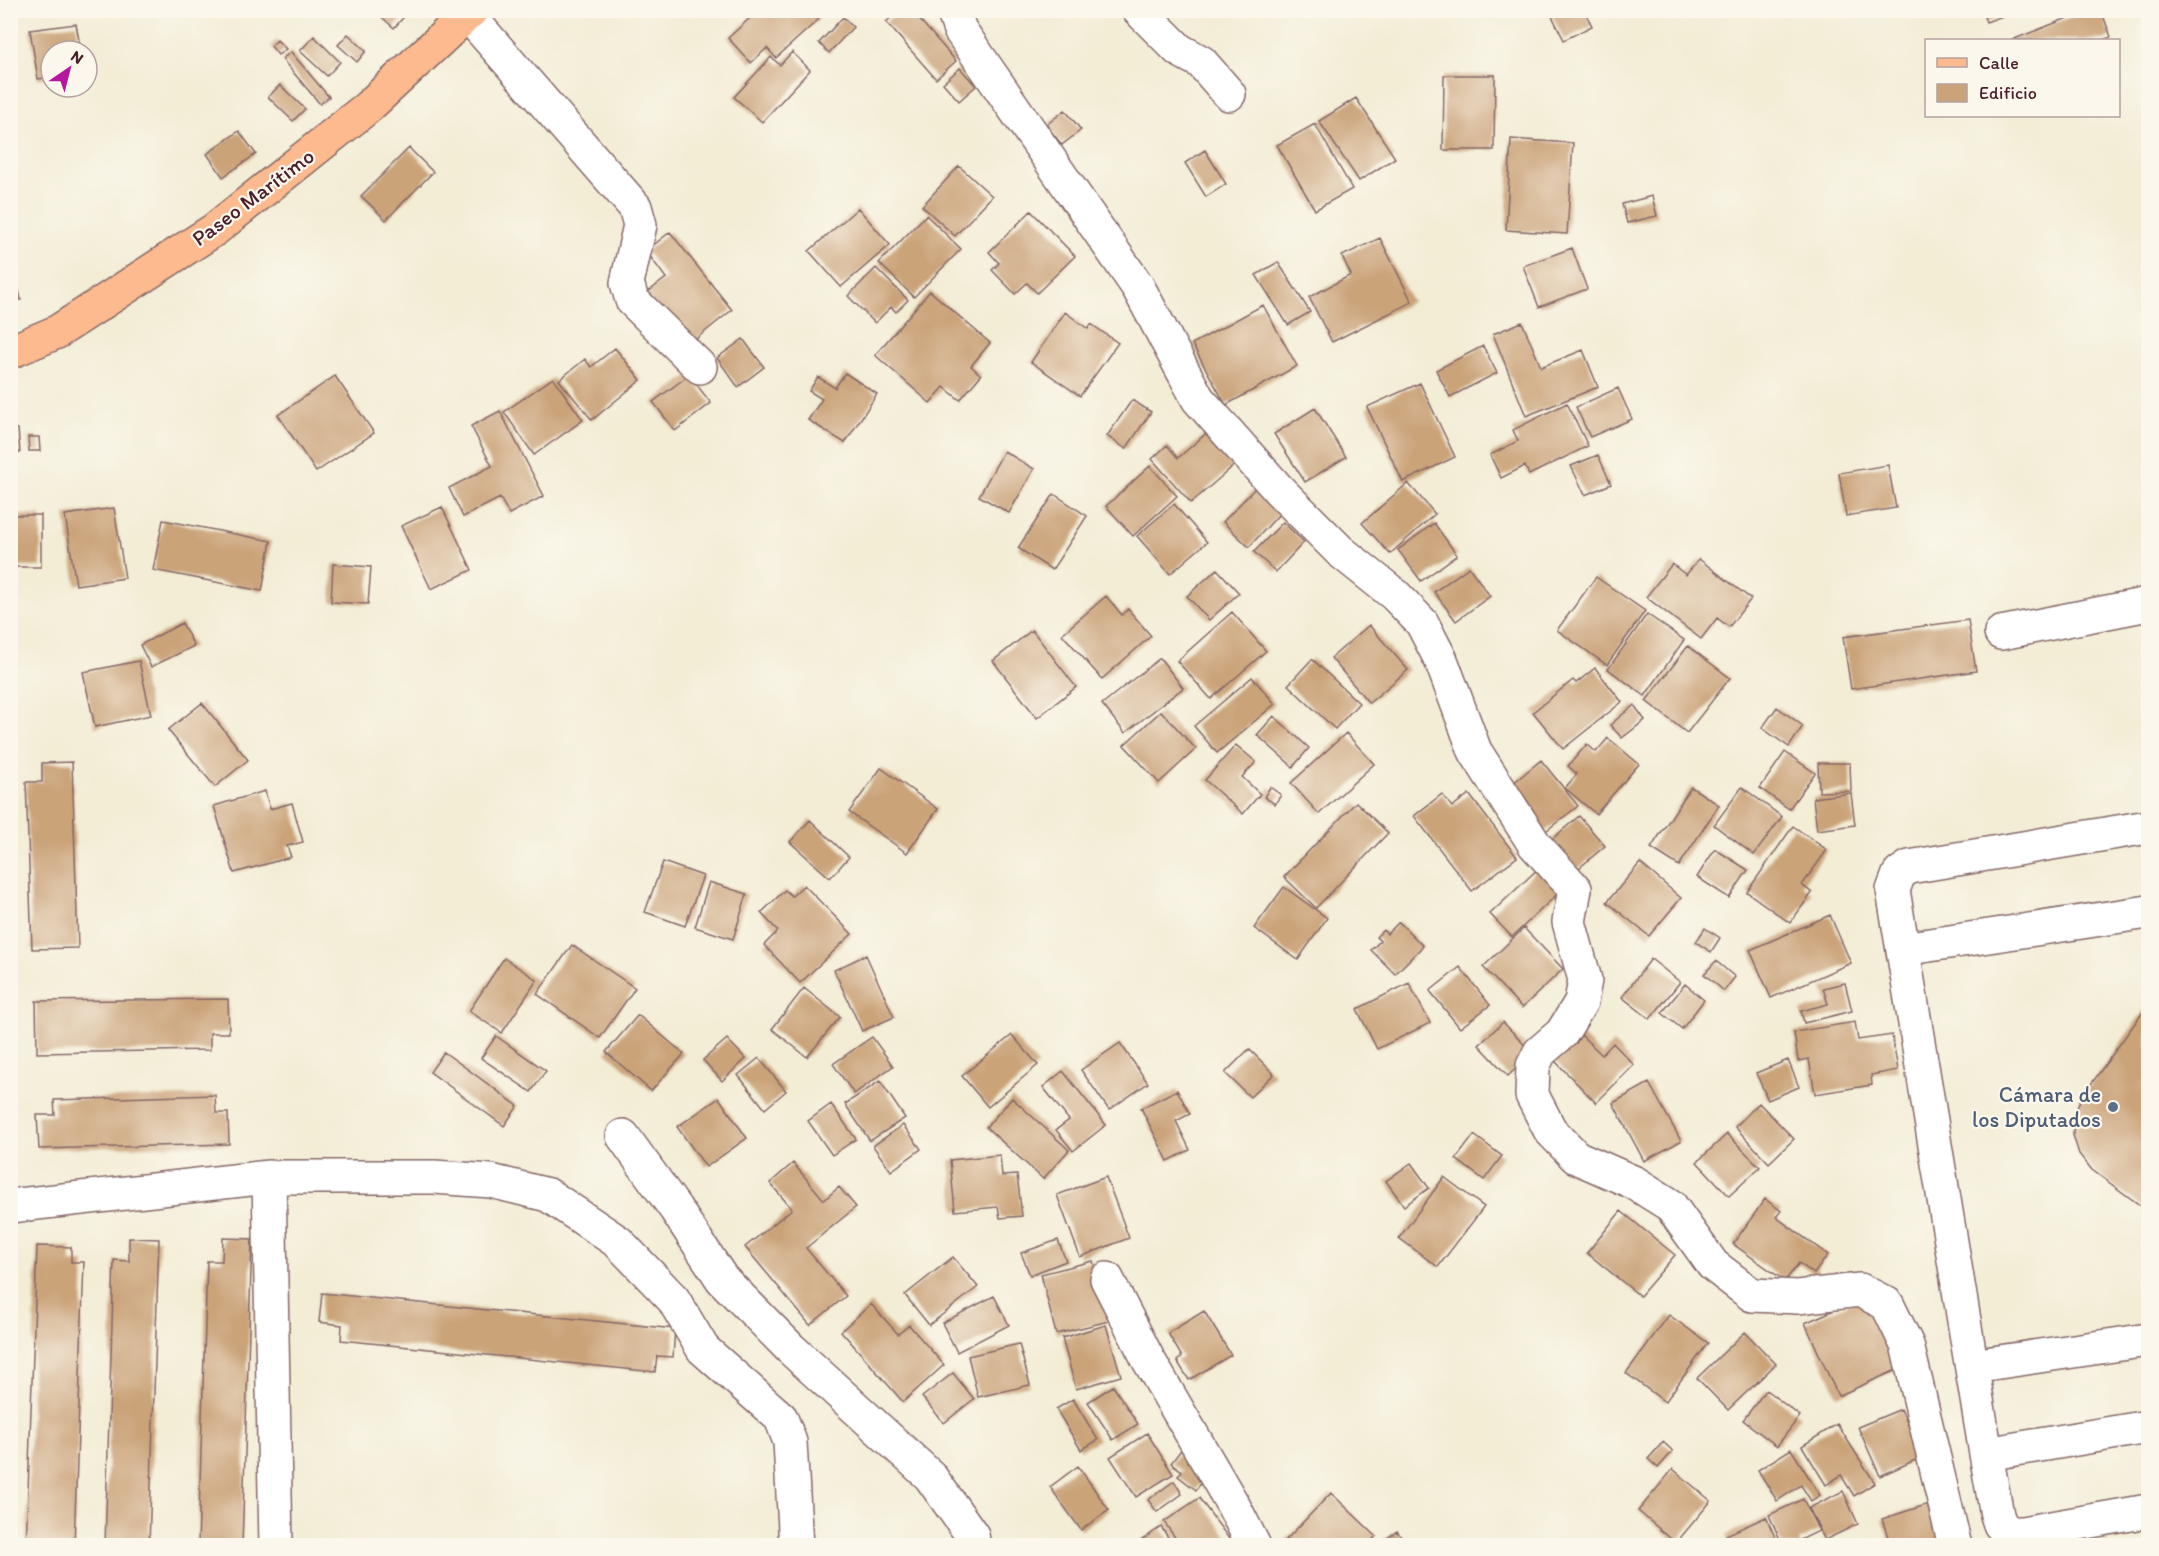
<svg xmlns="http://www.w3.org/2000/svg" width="2159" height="1556" font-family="Itim,sans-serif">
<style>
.building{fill:#caa379}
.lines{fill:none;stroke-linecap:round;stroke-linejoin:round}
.minor-casing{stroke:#856767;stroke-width:36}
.major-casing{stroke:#856767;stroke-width:36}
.minor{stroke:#fff;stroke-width:33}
.major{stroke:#fcba8e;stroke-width:33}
.service-dot{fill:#5c6f8a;stroke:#fbf7ec;stroke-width:2}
.labels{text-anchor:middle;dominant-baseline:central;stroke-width:4.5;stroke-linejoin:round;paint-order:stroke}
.street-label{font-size:22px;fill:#4a1f2b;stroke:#fbf7ec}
.service-label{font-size:22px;fill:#4e5e75;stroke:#fbf7ec;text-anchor:end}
</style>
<rect width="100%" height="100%" fill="#fbf7ec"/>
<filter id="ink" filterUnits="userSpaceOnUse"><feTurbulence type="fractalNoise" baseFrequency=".0167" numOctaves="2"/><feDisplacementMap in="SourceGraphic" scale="12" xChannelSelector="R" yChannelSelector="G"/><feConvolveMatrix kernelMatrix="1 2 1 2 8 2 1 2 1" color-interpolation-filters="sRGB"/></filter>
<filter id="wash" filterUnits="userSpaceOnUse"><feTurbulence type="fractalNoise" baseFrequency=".008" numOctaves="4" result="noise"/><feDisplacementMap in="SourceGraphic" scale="24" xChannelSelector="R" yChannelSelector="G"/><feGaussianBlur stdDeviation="1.35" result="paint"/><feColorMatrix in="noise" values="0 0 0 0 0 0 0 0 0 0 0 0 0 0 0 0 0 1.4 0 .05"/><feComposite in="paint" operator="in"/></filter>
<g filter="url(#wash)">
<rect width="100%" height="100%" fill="#f3edd6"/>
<g id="blocks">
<path class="building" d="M374,10H410L394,28Z
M743,10H811L819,19L776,58L767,48L751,63L728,38L750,18Z
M900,10H911L956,61L936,79L886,22Z
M1549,10H1584L1592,26L1564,40Z
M1982,10H2017V11L1986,22Z
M2088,10H2101L2111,37L2103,40H2012Z
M843,17L853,27L829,53L819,43Z
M76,24L81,51H51V77L38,79L30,30Z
M348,34L366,51L357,62L338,45Z
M314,36L340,62L327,76L300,51Z
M277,40L286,49L278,55L271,46Z
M291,52L329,97L320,104L282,59Z
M792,52L810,70L762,122L734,97L771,57L780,65Z
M960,68L976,86L959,101L943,83Z
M1444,75H1495L1494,150H1443Z
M280,85L305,109L293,121L268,97Z
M1356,98L1395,158L1359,181L1319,121Z
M1065,110L1081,130L1062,145L1046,125Z
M1315,124L1352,189L1315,210L1277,145Z
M239,131L256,154L223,177L207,154Z
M1511,139L1573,143L1567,234L1506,230Z
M409,148L433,172L386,220L361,196Z
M1205,150L1226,184L1206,197L1185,163Z
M959,166L992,196L955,236L922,206Z
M1652,196L1657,216L1627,223L1622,204Z
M858,208L890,245L841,287L809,251Z
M1031,211L1075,256L1037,293L1027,283L1015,294L992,270L999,263L989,252Z
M926,215L961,249L914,297L879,263Z
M670,232L732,310L686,347L644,295L666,278L646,251Z
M1380,238L1412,302L1332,342L1309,297L1351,275L1342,256Z
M1572,248L1587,289L1539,307L1523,266Z
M10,250L21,300L10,302Z
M1278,262L1310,312L1288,325L1256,275Z
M876,268L908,300L896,312L891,307L875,323L848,296Z
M930,291L990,343L971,366L981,375L960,400L944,387L930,403L875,355Z
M1263,305L1297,366L1226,405L1192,344Z
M1065,312L1088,329L1091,324L1118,343L1080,396L1031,362Z
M1522,322L1541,367L1583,350L1598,387L1526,416L1493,334Z
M743,339L764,367L738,387L717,358Z
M1483,346L1497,373L1450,397L1436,370Z
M615,348L641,380L592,420L559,380L585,359L591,367Z
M845,373L877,394L845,443L808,420L822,399L809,391L818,377L835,388Z
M689,375L711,403L675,431L653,402Z
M335,376L374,433L316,472L278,415Z
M553,378L583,420L534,455L504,412Z
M1420,383L1455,457L1403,482L1367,407Z
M1618,388L1632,419L1590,437L1576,407Z
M1132,400L1151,412L1126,449L1107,436Z
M1567,403L1588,446L1529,475L1525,466L1501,478L1490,455L1518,441L1513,430Z
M1315,408L1346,457L1305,482L1274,434Z
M500,411L544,496L509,514L500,498L463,517L449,488L492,466L471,426Z
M10,429H18L20,453L10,454Z
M1210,430L1238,462L1191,503L1152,459L1167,445L1178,458Z
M28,437H39L40,451H29Z
M1004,451L1034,469L1009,513L979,496Z
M1598,455L1611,484L1585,495L1571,466Z
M1888,465L1896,508L1846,516L1839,473Z
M1150,466L1177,496L1133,536L1106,506Z
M1408,483L1435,514L1390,554L1362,523Z
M1255,488L1281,512L1249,547L1223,522Z
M1054,494L1087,516L1052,570L1018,548Z
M1174,504L1207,542L1170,574L1137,536Z
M442,507L472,570L431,589L401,526Z
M114,508L125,578L76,585L65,515Z
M10,515H41V567H10Z
M163,520L271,541L262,591L153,570Z
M1283,522L1304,542L1276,572L1254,552Z
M1434,523L1457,555L1421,581L1398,550Z
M1699,559L1751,599L1729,627L1717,618L1701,639L1646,597L1672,564L1686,575Z
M333,564L371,567L368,604L331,602Z
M1469,567L1490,596L1456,621L1434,592Z
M1217,569L1239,593L1209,620L1187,596Z
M1596,577L1645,611L1607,665L1557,630Z
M1106,596L1122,615L1128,609L1151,636L1102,679L1062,634Z
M1232,612L1266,651L1211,699L1177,661Z
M1647,614L1684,640L1645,696L1608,669Z
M1968,620L1976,671L1851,689L1843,637Z
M182,623L194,646L151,667L140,645Z
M1369,625L1408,670L1369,703L1331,658Z
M1032,630L1076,687L1037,718L993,661Z
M1688,646L1730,678L1687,733L1646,701Z
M1160,658L1183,688L1125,733L1102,704Z
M1312,659L1359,703L1335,729L1288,685Z
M139,661L151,715L95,727L83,672Z
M1595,668L1622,702L1563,749L1533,712L1573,680L1576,683Z
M1252,677L1275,704L1217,753L1194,726Z
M202,703L248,760L215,787L168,730Z
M1634,705L1645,720L1622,738L1610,725Z
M1777,707L1803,726L1789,747L1762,728Z
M1161,711L1196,749L1159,783L1124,745Z
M1274,716L1309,748L1293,767L1257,735Z
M1346,733L1374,764L1319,814L1291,783Z
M1608,738L1639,764L1596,814L1565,788L1577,774L1568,766L1587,744L1596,752Z
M1236,745L1256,762L1242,777L1260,794L1243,814L1205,780Z
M1785,752L1815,773L1789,809L1760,788Z
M1541,760L1578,806L1542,834L1506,789Z
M72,762L78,948L32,949L26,782H42V763Z
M1818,763H1850L1851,791L1819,792Z
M881,768L938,809L907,853L849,812Z
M1270,787L1281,795L1275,804L1264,797Z
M1691,787L1719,805L1679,866L1651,848Z
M1742,787L1782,817L1754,855L1714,825Z
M265,791L270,809L292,803L303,842L287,846L291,857L234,873L214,806Z
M1851,793L1855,825L1817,830L1813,798Z
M1442,794L1452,807L1469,794L1517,857L1472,891L1414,816Z
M1356,802L1388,833L1316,908L1284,877Z
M1579,816L1605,846L1578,869L1552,839Z
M810,820L849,857L830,878L790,842Z
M1793,826L1827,850L1802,885L1812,893L1790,923L1747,892Z
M1715,849L1748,870L1729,898L1697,877Z
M663,862L703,876L685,926L645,912Z
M1640,863L1681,898L1649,936L1607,902Z
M1543,864L1565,887L1512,937L1490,914Z
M709,882L747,894L733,939L695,927Z
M804,885L852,934L800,983L764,945L778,931L761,913L785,890L792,896Z
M1284,887L1327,918L1298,960L1254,928Z
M1830,915L1851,963L1771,998L1750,950Z
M1399,922L1423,946L1395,974L1371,950L1380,941L1376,937L1383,930L1387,934Z
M1524,928L1563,969L1522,1008L1483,967Z
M1705,928L1720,938L1711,952L1696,942Z
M572,945L635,988L600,1038L537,994Z
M866,955L894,1017L862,1031L834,970Z
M504,958L537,980L502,1033L469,1011Z
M1651,959L1680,982L1650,1019L1622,997Z
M1716,961L1735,977L1724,991L1704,974Z
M1460,967L1490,1005L1460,1028L1430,991Z
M1409,983L1430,1023L1377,1049L1357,1009Z
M1845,983L1852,1011L1804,1023L1801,1011L1828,1004L1823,988Z
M1685,984L1704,1000L1682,1029L1662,1013Z
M804,988L840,1017L807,1057L772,1029Z
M228,999L229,1033H210V1050L37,1053L36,1001Z
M2148,1005V1211L2092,1170L2079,1154L2073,1135L2074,1116L2081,1098Z
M638,1015L684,1054L651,1091L606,1052Z
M1503,1022L1532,1053L1508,1076L1479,1045Z
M1855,1022L1858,1040L1892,1035L1898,1070L1871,1075L1872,1085L1815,1094L1809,1059L1798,1061L1794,1032Z
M1012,1035L1038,1065L988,1107L962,1076Z
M1581,1035L1602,1055L1613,1043L1634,1065L1596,1103L1555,1061Z
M496,1036L546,1071L531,1092L481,1058Z
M872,1037L893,1066L854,1094L833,1064Z
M727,1039L746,1059L722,1081L703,1060Z
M1120,1043L1148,1083L1109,1110L1081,1070Z
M1249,1049L1274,1074L1250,1097L1225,1073Z
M444,1052L518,1106L504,1126L430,1072Z
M759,1058L786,1091L765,1109L738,1075Z
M1788,1060L1799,1087L1768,1100L1756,1073Z
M1063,1071L1106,1125L1073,1151L1056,1130L1069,1120L1043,1087Z
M880,1081L905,1118L870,1141L845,1104Z
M1649,1083L1681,1141L1644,1161L1613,1103Z
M1177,1090L1190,1114L1176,1121L1190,1150L1168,1161L1141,1108Z
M215,1095L216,1113H228L229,1144L39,1149L37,1115H55L54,1100Z
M719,1098L747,1138L706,1167L677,1127Z
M1012,1098L1069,1150L1043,1179L986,1127Z
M1759,1103L1794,1139L1769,1163L1735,1127Z
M831,1104L856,1139L832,1155L808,1121Z
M903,1125L921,1149L891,1171L873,1146Z
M1727,1134L1760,1167L1729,1196L1697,1162Z
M1474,1135L1502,1156L1484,1180L1456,1159Z
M1000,1155L1002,1176L1017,1175L1022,1216L1000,1218L998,1207L955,1211L950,1160Z
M793,1163L824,1200L839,1187L856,1207L806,1248L846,1296L810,1325L745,1247L792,1209L770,1183Z
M1411,1163L1429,1188L1404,1206L1386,1181Z
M1106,1177L1129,1238L1080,1257L1057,1195Z
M1444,1177L1484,1207L1438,1267L1399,1238Z
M1765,1199L1781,1211L1776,1217L1828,1255L1814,1274L1799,1263L1785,1281L1733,1244Z
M1621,1211L1675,1255L1640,1296L1587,1253Z
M129,1238L159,1239L149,1546H105L114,1260L129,1261Z
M223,1238L252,1239L242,1546H198L207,1261H222Z
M1058,1240L1066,1261L1030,1275L1021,1253Z
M37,1246L71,1247V1262H84L74,1546H26Z
M953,1257L978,1287L929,1325L905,1295Z
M1093,1261L1109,1321L1056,1334L1041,1274Z
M322,1293L675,1329L673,1357L657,1356L655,1372L341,1340L342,1325L319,1322Z
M1868,1295L1901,1368L1838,1396L1805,1323Z
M994,1296L1009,1325L957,1352L942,1323Z
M871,1304L898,1334L909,1325L944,1365L903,1402L841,1331Z
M1204,1311L1231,1355L1189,1380L1177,1361L1182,1357L1168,1333Z
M1669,1315L1708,1343L1665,1402L1626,1373Z
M1106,1325L1121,1376L1076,1389L1062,1338Z
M1745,1332L1776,1364L1728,1410L1697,1378Z
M1019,1344L1030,1385L978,1397L968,1356Z
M953,1373L974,1399L944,1423L922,1397Z
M1113,1386L1138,1424L1113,1440L1088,1402Z
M1766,1390L1800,1416L1777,1446L1743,1420Z
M1073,1399L1098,1440L1081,1450L1056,1409Z
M1901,1409L1922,1457L1880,1476L1858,1427Z
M1837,1424L1875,1483L1854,1496L1841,1475L1826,1485L1802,1446Z
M1147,1433L1173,1474L1136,1497L1110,1457Z
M1187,1442L1209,1472L1196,1490L1178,1476L1182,1471L1171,1463Z
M1663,1442L1673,1451L1658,1468L1648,1459Z
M1791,1449L1820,1495L1811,1501L1801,1485L1777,1501L1758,1470Z
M1078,1466L1109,1510L1081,1530L1050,1487Z
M1673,1469L1711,1501L1676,1543L1638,1511Z
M1174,1481L1182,1494L1157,1512L1148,1500Z
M1843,1491L1858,1524L1825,1540L1809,1508Z
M1331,1493L1376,1536L1367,1546H1284L1282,1544Z
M1199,1498L1233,1544L1231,1546H1181L1164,1522Z
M1803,1499L1819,1531L1798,1541L1800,1546H1783L1769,1515Z
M1932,1503L1946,1546H1891L1882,1519Z
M1766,1517L1779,1546H1731L1726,1535Z
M1161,1527L1174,1546H1141L1139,1542Z
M1397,1531L1407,1546H1376Z"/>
</g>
</g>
<g filter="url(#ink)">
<use href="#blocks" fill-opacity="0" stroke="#856767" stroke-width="1.5"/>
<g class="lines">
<defs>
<path id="minor" d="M953,10L960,30L1138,287L1198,399L1279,490L1340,551L1395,595L1422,623L1441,660L1475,751L1535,845L1575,889L1569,922L1585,980L1581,1002L1562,1033L1540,1052L1533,1066L1532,1095L1550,1130L1576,1157L1635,1183L1670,1205L1713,1265L1752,1295L1797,1297L1860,1290L1887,1304L1907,1345L1955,1546
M1139,10L1179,50L1201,62L1229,94
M468,15L635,207L640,225L627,283L632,300L700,367
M2001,633L2148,604
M2148,827L1909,867L1899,874L1893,890L1986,1454L1997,1515L2000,1524L2009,1533H2022L2148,1511
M1903,949L2148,912
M623,1136L675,1208L722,1279L791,1349L930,1476L972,1535L974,1546
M269,1177L276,1546
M10,1206L269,1177H434L491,1181L548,1195L618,1242L673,1299L703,1349L781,1418L790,1442L796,1546
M1107,1279L1148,1359L1233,1505L1254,1546
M1972,1366L2148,1340
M1986,1454L2148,1427"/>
<path id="major" d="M10,352L57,332L214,230L368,107L472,10"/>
</defs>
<use href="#minor" class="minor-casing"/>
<use href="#major" class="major-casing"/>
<use href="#minor" class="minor"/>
<use href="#major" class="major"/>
</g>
</g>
<circle class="service-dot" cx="2113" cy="1107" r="6"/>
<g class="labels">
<g class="street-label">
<text transform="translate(253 197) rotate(-37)">Paseo Marítimo</text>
</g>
<g class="service-label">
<text x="2101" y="1094">Cámara de<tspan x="2101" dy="25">los Diputados</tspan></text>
</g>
</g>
<rect width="2159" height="1556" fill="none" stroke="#fbf7ec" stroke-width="36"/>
<rect x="1925" y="39" width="195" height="78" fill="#fbf7ec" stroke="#b4a19f" stroke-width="1.5"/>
<rect x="1937" y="58" width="30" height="9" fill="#fcba8e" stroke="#b4a19f" stroke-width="1.5"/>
<text x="1979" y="69" font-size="18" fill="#4a1f2b">Calle</text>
<rect x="1937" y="84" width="30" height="18" fill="#caa379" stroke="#b4a19f" stroke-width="1.5"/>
<text x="1979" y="99" font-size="18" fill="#4a1f2b">Edificio</text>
<g transform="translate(69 69) rotate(35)"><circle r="28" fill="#fbf7ec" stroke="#b4a19f" stroke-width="1.5"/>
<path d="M0-4.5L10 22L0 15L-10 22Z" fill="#b5179e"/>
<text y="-9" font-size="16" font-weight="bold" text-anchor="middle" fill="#4a1f2b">N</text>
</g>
</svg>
